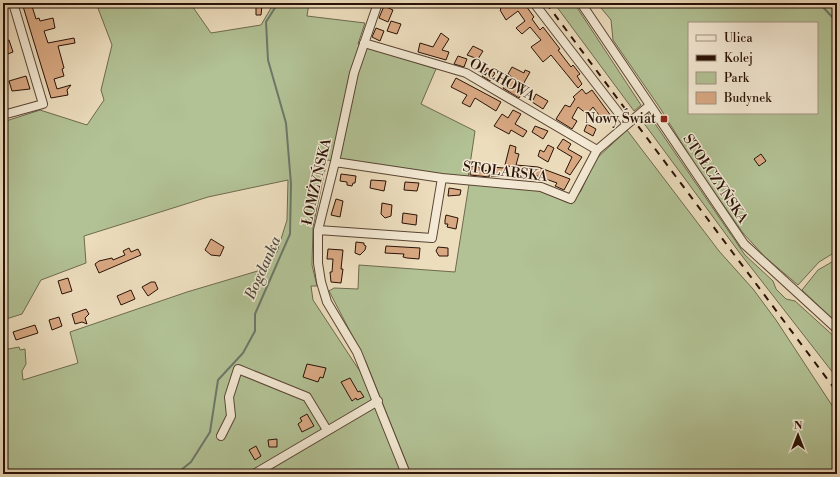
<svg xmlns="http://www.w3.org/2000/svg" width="840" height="477" font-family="'Libre Bodoni',serif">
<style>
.green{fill:#b2c295;stroke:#6e6a4e;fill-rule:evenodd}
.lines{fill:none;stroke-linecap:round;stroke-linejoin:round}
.stream{stroke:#6c786a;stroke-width:2}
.building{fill:#d9a983;stroke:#291106}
.minor-casing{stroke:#5a4434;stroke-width:10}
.minor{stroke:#f3e9d4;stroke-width:8}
.rail{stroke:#291106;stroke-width:2;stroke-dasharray:7 7;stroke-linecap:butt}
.poi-dot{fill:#8f2418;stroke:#f3e9d4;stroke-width:1.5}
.labels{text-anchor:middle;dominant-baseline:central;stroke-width:3;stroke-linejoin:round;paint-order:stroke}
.street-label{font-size:14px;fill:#291106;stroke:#f3e9d4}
.poi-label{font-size:14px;fill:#291106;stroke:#f3e9d4;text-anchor:end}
.water-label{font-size:15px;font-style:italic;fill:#504d40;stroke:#f3e9d4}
</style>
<rect width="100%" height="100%" fill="#ecddbd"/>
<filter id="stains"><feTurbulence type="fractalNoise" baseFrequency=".005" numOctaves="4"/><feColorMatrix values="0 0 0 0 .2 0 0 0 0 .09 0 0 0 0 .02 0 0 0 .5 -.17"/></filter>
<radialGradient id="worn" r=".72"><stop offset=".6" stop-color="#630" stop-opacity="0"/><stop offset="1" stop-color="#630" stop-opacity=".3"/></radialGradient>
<path class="green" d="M96,3H190L211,33L261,25L274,3H309L307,16L365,23L358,44L436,69L421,104L475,131L468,178L327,160L313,227L312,265L317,286H311L313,300L365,379L403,474H3V350L19,347L20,350L25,349L26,364L22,371L23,380L78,363L70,332L187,292L261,270L277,252L287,220L288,180L208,197L84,236L86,263L41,280L22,314L3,320V122L40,110L87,125L104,100L101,90L112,45Z
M554,3H574L641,105L634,111Z
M597,3H837V251L819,262L798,285L765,257L743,233L696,166L660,108L613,40L611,20ZM689,23H817V113H689Z
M647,112L745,255L773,281L776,289L786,299L795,301L837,339V378L739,252L640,118Z
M627,130L719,251L753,289L776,320L837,413V474H411L366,362L329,291L334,288L358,289L359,265L455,272L469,184L545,191L566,202L572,201L581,191L595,160Z
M837,259V323L802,290L818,270Z"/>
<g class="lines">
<path class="stream" d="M819,3L837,22
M176,474L191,462L210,432L218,380L243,353L255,331V314L290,234L291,184L286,123L268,60L266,22L278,3"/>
</g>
<path class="building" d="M22,3H31L36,19L39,18L40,21L53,18L55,28L44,31L48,43L74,38L75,43L58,46L64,68L62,69L64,76L54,79L57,89L71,85L67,90L68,95L51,98Z
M506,3H524L534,17L532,19L540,30L543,27L560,49L558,50L571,67L573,65L580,74L577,76L582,84L578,88L551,55L543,62L531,47L541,40L530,27L522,34L516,28L525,21L518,11L506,20L500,10L501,9L500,7Z
M256,5H262L261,15H256Z
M384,6L393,10L388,22L379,18Z
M391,21L401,24L397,34L387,31Z
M376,28L384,31L380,41L372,37Z
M441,33L449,39L442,50L449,52L446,60L418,52L420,43L433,47Z
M9,40L13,52L5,55L3,41Z
M473,46L483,51L478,59L467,55Z
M458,56L467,59L464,67L454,64Z
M512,67L524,73L525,70L530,72L521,88L524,90L519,98L503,88L511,76L508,74Z
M487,68L495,73L490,81L482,76Z
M26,76L30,89L12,91L9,81Z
M456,78L501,102L496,111L475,98L470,107L462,103L467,95L451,87Z
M582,89L586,94L592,90L611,116V119L605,123L593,107L587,114L578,107L572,118L577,121L572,129L556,119L565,105L570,107L575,99L573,97Z
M536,94L548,101L543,109L532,102Z
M513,110L521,114L515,124L527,131L523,137L511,130L509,134L494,126L502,114L508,118Z
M587,124L596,129L593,136L584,131Z
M535,126L548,131L543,139L532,132Z
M563,139L571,144L568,149L582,157L570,175L565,172L572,157L557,148Z
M510,145L516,147L515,153L519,154L516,165L538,167L570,179L564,190L555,186L557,183L529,173L528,179L514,177L515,168L505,165Z
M548,145L554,148L548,162L538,156L540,150L544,152Z
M761,154L766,161L759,166L754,159Z
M471,166L480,167V170L490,171L489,177L470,175Z
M491,167L504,168V176H491Z
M341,174L356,176L355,183H353L352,186L347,185V182L340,181Z
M371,180L386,181L384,191L370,188Z
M405,182L419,183L417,191L404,190Z
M449,188L461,190L460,195L448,196Z
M336,199L343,201L340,217L331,215Z
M382,203L392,205L391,216L385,218L381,214Z
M403,213L417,215L416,225L402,223Z
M446,215L458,218L456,229L447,227L448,224H445V220Z
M211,239L224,247L220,256L211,255L205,250Z
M356,242L364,243V245L366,246L365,250L360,255L355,253Z
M386,246L420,248L419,259L407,258L403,257L404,254L385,253Z
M438,247L448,248V256H439L436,251Z
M129,248L131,252L138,249L141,255L99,273L95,264L99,261L112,258L113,260L125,255L123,251Z
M328,249L343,250L341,269H343L341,283L331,282L330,272H332L333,259H327Z
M68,278L72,291L62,294L58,281Z
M151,282H155L158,289L148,296L142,287Z
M131,290L135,299L121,305L117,296Z
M86,309L89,314L85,318L87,324L82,322L75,324L72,314Z
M59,317L62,326L52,330L49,320Z
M35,325L38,333L16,340L13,332Z
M307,364L326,368L323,378L320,377L318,382L303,377Z
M350,378L358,392L360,391L364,397L357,400L356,398L352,401L341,382Z
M307,414L314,426L302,432L298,424L302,421L300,418Z
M277,439V447H269L268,440Z
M256,446L261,456L255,460L249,450Z"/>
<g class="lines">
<defs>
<path id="minor" d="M378,3L354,73L335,162L318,230V263L321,282L327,302L357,352L406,474
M534,3L627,124
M581,3L744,244L837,329
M364,43L466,73L597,150
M3,115L43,104L13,3
M335,162L442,178L541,187L571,199L597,150L650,105
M318,230L432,238L442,178
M221,436L231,416L229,397L238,369L307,397L327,430
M254,474L378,401"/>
</defs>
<use href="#minor" class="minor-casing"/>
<use href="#minor" class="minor"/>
<path class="rail" d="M546,3L837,392"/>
</g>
<rect class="poi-dot" x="660" y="115" width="8" height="8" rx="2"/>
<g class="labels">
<g class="street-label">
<text transform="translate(502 80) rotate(29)">OLCHOWA</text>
<text transform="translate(505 172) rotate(7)">STOLARSKA</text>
<text transform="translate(715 179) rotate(56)">STOŁCZYŃSKA</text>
<text transform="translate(317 182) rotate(-77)">ŁOMŻYŃSKA</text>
</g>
<g class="poi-label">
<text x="656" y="119">Nowy Świat</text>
</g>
<g class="water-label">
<text transform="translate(263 268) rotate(-66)">Bogdanka</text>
</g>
</g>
<rect width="840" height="477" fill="none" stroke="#ecddbd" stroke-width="16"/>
<rect x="4" y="4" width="832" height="469" fill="none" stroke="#291106" stroke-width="2"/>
<rect x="8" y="8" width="824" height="461" fill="none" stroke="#291106"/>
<rect x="688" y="22" width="130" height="92" fill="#f3e9d4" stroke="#a29382"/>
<rect x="696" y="35" width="20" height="6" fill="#f3e9d4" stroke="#a29382"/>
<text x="724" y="42" font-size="12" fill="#291106">Ulica</text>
<rect x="696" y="55" width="20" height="6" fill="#291106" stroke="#a29382"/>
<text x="724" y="62" font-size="12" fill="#291106">Kolej</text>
<rect x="696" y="72" width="20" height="12" fill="#b2c295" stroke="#a29382"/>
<text x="724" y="82" font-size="12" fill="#291106">Park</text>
<rect x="696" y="92" width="20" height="12" fill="#d9a983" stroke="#a29382"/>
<text x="724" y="102" font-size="12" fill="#291106">Budynek</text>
<g transform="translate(798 435)" stroke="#f3e9d4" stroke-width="3" paint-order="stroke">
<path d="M0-3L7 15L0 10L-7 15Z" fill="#291106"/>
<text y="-6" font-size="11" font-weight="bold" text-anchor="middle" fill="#291106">N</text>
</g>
<rect width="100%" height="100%" filter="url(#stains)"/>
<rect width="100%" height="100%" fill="url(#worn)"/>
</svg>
